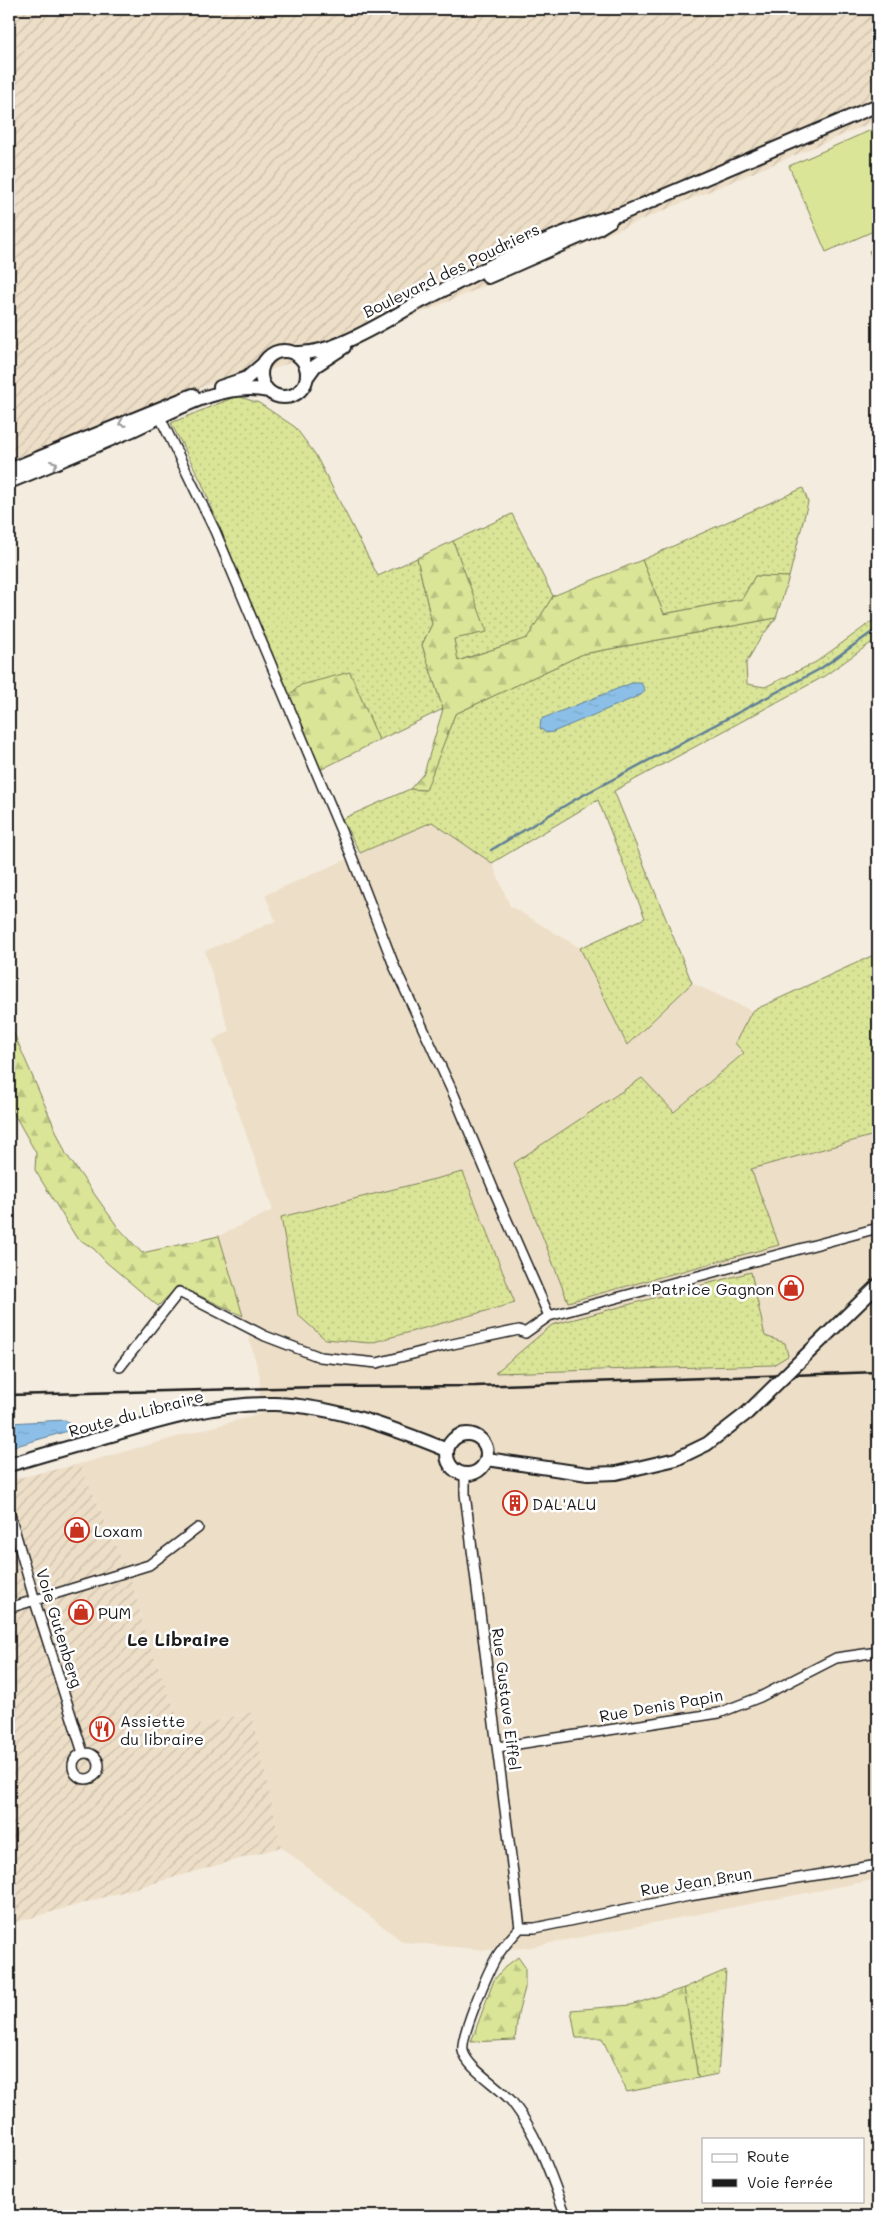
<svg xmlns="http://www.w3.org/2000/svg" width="887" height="2225" font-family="Mali,sans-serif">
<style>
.built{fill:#eddec7}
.industrial{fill:url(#industrial-furrows)}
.grass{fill:url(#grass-dots);stroke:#7b805a}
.forest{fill:url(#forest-firs);stroke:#7b805a}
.garden{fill:#dae597;stroke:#7b805a}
.water{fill:url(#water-ripples);stroke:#5f7e96}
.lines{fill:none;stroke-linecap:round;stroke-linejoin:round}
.stream{stroke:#5f7e96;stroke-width:2.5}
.minor-casing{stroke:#1c1c1c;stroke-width:12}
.secondary-casing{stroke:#1c1c1c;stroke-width:16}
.minor{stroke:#fff;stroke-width:9}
.secondary{stroke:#fff;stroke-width:12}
.rail{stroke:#1c1c1c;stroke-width:2.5}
.secondary-bridge-casing{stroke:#1c1c1c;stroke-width:16;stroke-linecap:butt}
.secondary-bridge{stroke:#fff;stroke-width:12}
.oneway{stroke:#999}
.labels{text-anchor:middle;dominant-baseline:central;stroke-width:5;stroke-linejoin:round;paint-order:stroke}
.street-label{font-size:16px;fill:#1c1c1c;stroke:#fff}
.poi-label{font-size:16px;fill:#1c1c1c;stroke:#fff;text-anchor:start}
.neighbourhood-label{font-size:18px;font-weight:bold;fill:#1c1c1c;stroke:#fff}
</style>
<defs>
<pattern id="industrial-furrows" width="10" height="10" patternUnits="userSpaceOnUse" patternTransform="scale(1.25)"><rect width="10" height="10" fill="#eddec7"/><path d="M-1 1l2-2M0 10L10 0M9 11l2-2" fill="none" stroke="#cbbeaa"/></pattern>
<pattern id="grass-dots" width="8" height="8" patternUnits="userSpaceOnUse" patternTransform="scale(1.25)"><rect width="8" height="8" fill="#dae597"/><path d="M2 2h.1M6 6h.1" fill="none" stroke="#bac482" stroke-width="1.8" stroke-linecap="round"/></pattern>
<pattern id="forest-firs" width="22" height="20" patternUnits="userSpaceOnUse" patternTransform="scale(1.25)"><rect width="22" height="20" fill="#dae597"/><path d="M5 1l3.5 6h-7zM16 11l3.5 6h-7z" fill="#bac482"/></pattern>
<pattern id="water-ripples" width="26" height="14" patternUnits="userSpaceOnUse" patternTransform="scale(1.25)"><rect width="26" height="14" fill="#8bbfe8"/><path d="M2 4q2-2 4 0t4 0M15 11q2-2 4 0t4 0" fill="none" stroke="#77a4c6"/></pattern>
</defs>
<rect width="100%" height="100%" fill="#f4ecde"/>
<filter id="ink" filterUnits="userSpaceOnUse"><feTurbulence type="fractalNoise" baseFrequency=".02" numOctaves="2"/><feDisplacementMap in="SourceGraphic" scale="10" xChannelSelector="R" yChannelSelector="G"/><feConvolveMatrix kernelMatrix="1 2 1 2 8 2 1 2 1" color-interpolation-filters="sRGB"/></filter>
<g filter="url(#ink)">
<path class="built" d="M432,822L492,863L510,906L580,948L627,1045L692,983L752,1011L735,1043L744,1053L673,1112L778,1245L751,1169L878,1134V1879L525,1948L486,1950L403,1942L281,1847L252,1712L182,1729L145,1632L132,1582L80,1464L260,1414V1376L219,1236L273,1210L213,1040L229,1031L205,951L276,921L265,895Z"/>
<path class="industrial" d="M9,9H878V120L371,334L250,377L220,379L155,409L9,470Z
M80,1464L132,1582L145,1632L182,1729L252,1712L281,1847L9,1924V1480Z"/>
<path class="grass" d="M237,396L259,403L295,427L315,454L378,576L417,558L432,624L422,645L443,709L379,740L350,673L288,696L201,481L171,423Z
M803,488L808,502L789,577L755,576L742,599L664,614L642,560Z
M512,514L553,596L528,638L457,661L454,639L486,631L453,541Z
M878,617V638L823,677L614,791L692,983L627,1045L580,948L645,918L598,800L492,863L432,822L360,853L342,819L410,789L425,790L455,714L583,654L776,618L760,639L746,663L747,684L765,687L816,662Z
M878,953V1134L751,1169L779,1245L568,1302L514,1163L642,1078L674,1112L744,1053L735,1043L752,1011Z
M463,1172L515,1303L370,1343L325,1339L298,1315L281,1217Z
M751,1272L765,1336L785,1343L788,1356L773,1365L495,1373L552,1325Z
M726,1970L718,2074L698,2078L684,1988Z"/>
<path class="forest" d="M878,247V272L869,251Z
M453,541L487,632L454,639L458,661L527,638L553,596L642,560L664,614L742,599L755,576L789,577L776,618L583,654L455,714L426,790L410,789L424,773L443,709L422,645L432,624L417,558Z
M350,672L379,740L320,770L288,696L301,685Z
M9,1022L66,1154L117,1226L142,1253L219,1236L243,1316L179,1286L158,1306L106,1262L94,1249L76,1237L35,1170L36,1153L9,1105Z
M518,1957L525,1967V1988L518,2014L515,2040L471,2042L494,1980L505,1967Z
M684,1988L698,2078L627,2092L602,2038H576L571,2010L631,2005Z"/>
<path class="garden" d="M878,127V229L826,252L789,166Z"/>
<path class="water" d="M632,683H641L645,690L641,695L553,732L546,733L540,728L541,719Z
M65,1420L70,1423L68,1431L9,1448V1423Z"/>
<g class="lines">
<path class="stream" d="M491,850L576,799L820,669L878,628"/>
<defs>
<path id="minor" d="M158,413L215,531L352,857L395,968L454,1095L495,1193L549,1316
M120,1367L179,1292L265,1336L320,1357L377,1363L448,1345L519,1330L525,1333L549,1316L878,1228
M465,1474V1494L520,1928
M9,1511L37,1608L83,1753
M9,1608L149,1565L198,1528
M498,1747L719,1713L760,1697L836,1658L878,1652
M73 1766a13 13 0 1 1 26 0a13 13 0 1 1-26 0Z
M520,1928H535L689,1896L878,1865
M520,1928C512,1937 502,1947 496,1958C488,1972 460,2036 463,2051C467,2069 501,2087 513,2103C539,2137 551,2176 566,2216"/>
<path id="secondary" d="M488,277L597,229L610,221
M261 374a23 23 0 1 1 46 0a23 23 0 1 1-46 0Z
M296,353C334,355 384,321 418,303C484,270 550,232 621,214L878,105
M307,377L315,366L344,347
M220,387L247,378L263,364
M9,470L193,395
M9,482C49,466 88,449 128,432C169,414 222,380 268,391
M802,1359L878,1285
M447 1454a20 20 0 1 1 40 0a20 20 0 1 1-40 0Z
M487,1459L588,1474L616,1473L676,1459L707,1444L747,1413
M9,1465C45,1454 82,1444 118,1433C170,1418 220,1403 275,1404C334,1406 393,1428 447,1450"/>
</defs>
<use href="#minor" class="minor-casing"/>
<use href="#secondary" class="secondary-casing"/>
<use href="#minor" class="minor"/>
<use href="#secondary" class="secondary"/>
<path class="rail" d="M9,1395L320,1387L475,1386L878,1372"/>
<defs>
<path id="secondary-bridge" d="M747,1413L802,1359"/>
</defs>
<use href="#secondary-bridge" class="secondary-bridge-casing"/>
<use href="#secondary-bridge" class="secondary-bridge"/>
</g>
<defs><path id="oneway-chevron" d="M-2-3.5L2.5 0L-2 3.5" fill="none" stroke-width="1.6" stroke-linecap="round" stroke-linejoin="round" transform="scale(1.25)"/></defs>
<g class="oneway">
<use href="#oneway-chevron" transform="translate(122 423) rotate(157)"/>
<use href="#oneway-chevron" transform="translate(54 464) rotate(-23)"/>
</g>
</g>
<defs>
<symbol id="shop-ring" viewBox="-11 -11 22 22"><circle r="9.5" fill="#fff" stroke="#c8321e" stroke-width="1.5"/><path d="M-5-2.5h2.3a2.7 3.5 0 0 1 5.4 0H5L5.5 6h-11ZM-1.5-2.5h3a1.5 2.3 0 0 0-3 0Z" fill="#c8321e"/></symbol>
<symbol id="building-ring" viewBox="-11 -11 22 22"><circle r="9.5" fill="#fff" stroke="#c8321e" stroke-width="1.5"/><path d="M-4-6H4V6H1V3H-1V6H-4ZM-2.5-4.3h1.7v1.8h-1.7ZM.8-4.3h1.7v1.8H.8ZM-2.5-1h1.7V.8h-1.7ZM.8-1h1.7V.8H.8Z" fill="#c8321e"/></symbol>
<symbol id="restaurant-ring" viewBox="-11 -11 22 22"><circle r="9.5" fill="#fff" stroke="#c8321e" stroke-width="1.5"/><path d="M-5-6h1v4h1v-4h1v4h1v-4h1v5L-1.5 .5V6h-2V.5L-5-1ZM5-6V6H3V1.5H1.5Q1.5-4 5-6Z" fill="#c8321e"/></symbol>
</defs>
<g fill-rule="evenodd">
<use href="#shop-ring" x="777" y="1274" width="28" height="28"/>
<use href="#building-ring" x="501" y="1489" width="28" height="28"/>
<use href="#shop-ring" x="63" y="1516" width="28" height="28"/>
<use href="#shop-ring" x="67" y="1598" width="28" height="28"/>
<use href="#restaurant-ring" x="88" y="1715" width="28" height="28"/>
</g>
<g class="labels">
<g class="street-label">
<text transform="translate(451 270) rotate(-26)">Boulevard des Poudriers</text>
<text transform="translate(136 1413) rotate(-15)">Route du Libraire</text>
<text transform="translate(60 1628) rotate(73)">Voie Gutenberg</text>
<text transform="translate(507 1699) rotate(83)">Rue Gustave Eiffel</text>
<text transform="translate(661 1705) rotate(-10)">Rue Denis Papin</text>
<text transform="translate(696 1881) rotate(-9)">Rue Jean Brun</text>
</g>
<g class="poi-label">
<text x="774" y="1288" text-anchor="end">Patrice Gagnon</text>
<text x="532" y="1503">DAL'ALU</text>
<text x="94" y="1530">Loxam</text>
<text x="98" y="1612">PUM</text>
<text x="120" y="1720">Assiette<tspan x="120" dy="18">du libraire</tspan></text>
</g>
<g class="neighbourhood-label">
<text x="178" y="1639">Le Libraire</text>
</g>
</g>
<rect width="887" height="2225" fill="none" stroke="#fff" stroke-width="30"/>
<rect x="15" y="15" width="857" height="2195" fill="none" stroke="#1c1c1c" stroke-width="2" filter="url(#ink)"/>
<rect x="702" y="2138" width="162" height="65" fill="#ffffff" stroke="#a4a4a4"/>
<rect x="712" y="2154" width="25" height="8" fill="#ffffff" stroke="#a4a4a4"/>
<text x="747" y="2162" font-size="15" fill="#1c1c1c">Route</text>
<rect x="712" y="2179" width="25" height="8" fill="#1c1c1c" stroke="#a4a4a4"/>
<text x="747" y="2188" font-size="15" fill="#1c1c1c">Voie ferrée</text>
</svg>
